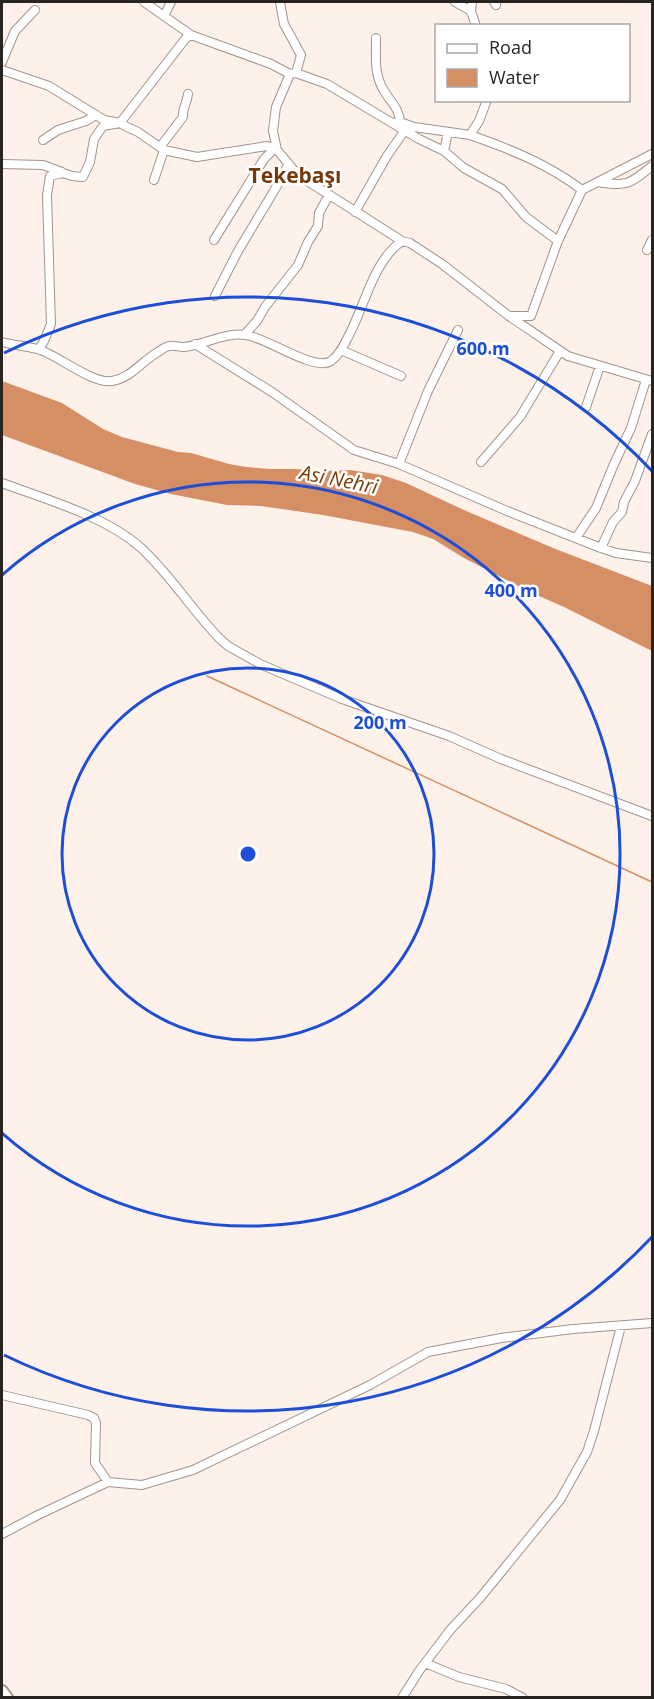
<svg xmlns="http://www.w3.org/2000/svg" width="654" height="1699" font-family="'Open Sans',sans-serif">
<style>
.water{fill:#d68f64}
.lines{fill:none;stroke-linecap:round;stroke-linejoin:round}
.stream{stroke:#d68f64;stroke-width:1.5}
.minor-casing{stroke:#a2948c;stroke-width:10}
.major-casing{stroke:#a2948c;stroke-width:14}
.minor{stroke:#fff;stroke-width:8}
.major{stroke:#fff;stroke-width:10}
.ring{fill:none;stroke:#1d4ed8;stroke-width:3}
.labels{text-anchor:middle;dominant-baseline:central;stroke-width:5;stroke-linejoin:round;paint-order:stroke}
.water-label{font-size:20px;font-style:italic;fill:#7d3c07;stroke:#fff}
.quarter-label{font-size:21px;font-weight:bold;fill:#75390b;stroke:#fff}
.centre{fill:#1d4ed8;stroke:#fff;stroke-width:3}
.ring-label{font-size:18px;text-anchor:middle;font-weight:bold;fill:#1d4ed8;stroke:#fff;stroke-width:5;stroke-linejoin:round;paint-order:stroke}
</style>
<rect width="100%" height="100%" fill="#fdf1ea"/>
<path class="water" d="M2,381L62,403L103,429L122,437L178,452L191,453L229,464L246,467L270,469H294L326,471L350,470L382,475L406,483L464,510L553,548L652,586V651L564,607L530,592L464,558L433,539L413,532L323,515L261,506L227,505L171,494L135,484L2,435Z"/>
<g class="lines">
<path class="stream" d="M207,676L652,882"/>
<defs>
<path id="minor" d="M144,2L191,35L271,64L290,74L276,107L273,131L277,150L298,175L402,241L410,243L442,264L509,316L568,356L652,381
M280,2L284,24L301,55L296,73
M455,2L471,11L472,2
M494,2L496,5
M471,11L476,26
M164,16L171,2
M376,38C376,56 374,74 383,89C390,102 399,107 400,122
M2,62L15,31L35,10
M2,70L49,86L104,120L120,123L186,38L191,35
M290,74L296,73L327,84L419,139L444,151L464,168L502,189L526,217L558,241
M394,123L400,122L414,127L470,135L479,121L487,100
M470,135C510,149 548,164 582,190L652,154
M43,140L58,130L86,121L96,115
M160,147L183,117C182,109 187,103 188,94
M444,151L448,132
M2,164L43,165L62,172
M154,180L164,150
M598,182C627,187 630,184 652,166
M355,212L387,156L405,130L407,129
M214,240L264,159L274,149
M647,250L652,240
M215,296L238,251L274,191L288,165
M510,316H531L558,241L582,190
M245,334L257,321L265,307L298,265L308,242L318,226L319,213L329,195
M2,342C13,345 26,346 37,349C57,354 91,384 112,381C131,378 142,361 158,352C161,350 166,346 170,346C174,345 179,347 184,347C204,345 225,332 246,335C268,338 314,372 331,361C339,355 343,347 347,339C365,307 372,262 402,241
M195,344L272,392L354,450L399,464L507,511L601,548L616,553L652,558
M39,349L44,341L51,324L47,195L50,176L63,173L72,176L83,177L90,162L94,139L103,126L120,123L127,127L138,132L164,150L197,157L267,146L277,150
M341,350L401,376
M586,407L600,366
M481,462L520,417L560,351
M399,464L428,391L458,330
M2,483C45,499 105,516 140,547C170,574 191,609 219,638L228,646L260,664L342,699L449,736L501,759L652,816
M576,538L596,508L614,464L631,428L646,380
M601,548L613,522L622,512L624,502L635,481L652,434
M2,1395L88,1415L94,1418L96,1423L95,1463L108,1482
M2,1534L38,1515L108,1482L142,1485L193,1470L370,1385L428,1352L501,1338L573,1329L652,1323
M425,1663L459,1677L506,1689L523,1698
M402,1698L419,1671L451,1629L480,1598L560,1500L587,1452L594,1431L621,1326"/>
<path id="major" d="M2,1691L7,1698"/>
</defs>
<use href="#minor" class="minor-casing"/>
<use href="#major" class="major-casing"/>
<use href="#minor" class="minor"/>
<use href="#major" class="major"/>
</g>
<g class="ring">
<circle cx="248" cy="854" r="186"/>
<path d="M2 575A372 372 0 1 1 2 1133"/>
<path d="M652 1237A557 557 0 0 1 4 1355M4 353A557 557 0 0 1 652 471"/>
</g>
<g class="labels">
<g class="water-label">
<text transform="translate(339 479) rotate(11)">Asi Nehri</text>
</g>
<g class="quarter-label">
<text x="295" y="175">Tekebaşı</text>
</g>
</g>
<circle cx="248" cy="854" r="9" class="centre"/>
<g class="ring-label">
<text x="483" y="355">600 m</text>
<text x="511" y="597">400 m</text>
<text x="380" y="729">200 m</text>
</g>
<rect width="654" height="1699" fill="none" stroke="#2a2421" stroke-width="6"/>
<rect x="435" y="24" width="195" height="78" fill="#ffffff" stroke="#aaa7a6" stroke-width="1.5"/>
<rect x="447" y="44" width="30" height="9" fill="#ffffff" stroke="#aaa7a6" stroke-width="1.5"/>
<text x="489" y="54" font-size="18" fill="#2a2421">Road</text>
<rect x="447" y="69" width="30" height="18" fill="#d68f64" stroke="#aaa7a6" stroke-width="1.5"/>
<text x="489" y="84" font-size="18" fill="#2a2421">Water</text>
</svg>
